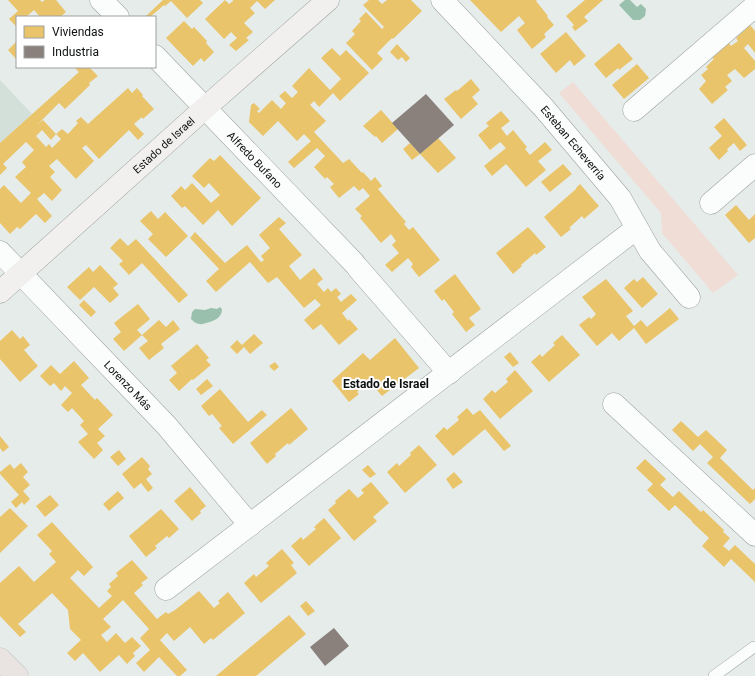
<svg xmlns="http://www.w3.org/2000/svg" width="755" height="676" font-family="Roboto,sans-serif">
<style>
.built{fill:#d3dfd9}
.green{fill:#f0ddd6}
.water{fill:#99c0ad}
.homes{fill:#e9c46a}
.industry{fill:#8a817c}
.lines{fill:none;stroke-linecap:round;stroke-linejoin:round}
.lane-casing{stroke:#9da29f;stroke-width:12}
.street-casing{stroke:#9da29f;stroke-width:23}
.secondary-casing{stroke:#9da29f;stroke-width:23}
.primary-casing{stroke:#c6c8c7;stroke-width:23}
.lane{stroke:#fbfcfc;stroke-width:11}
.street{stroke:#fbfcfc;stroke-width:22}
.secondary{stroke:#f2f0ef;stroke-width:22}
.primary{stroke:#e9e4e2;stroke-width:22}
.labels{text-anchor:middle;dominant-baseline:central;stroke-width:4;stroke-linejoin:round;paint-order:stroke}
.street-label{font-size:11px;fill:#0c100e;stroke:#fff}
.neighbourhood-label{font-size:12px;font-weight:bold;fill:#0c100e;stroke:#fff}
</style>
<rect width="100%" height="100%" fill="#e6ece9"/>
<path class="built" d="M0,80L32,114L0,143Z"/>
<path class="green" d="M573,82L738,275L713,293L662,233L661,213L559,93Z"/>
<path class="water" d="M625,0H630L637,7L641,4L646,9L645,16L640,20H633L619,5Z
M220,307L222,309C222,318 214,321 206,323C203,324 200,325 196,323C194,322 193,321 191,319L192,312L195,309L205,310L211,308L217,309Z"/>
<path class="homes" d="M8,0H40L42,2L45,0H56L66,12L60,17H40L34,10L26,17H17V25L16,26L9,19L18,11Z
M163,0H200L203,3L187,18L171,1L165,6L164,5L150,17H146V16Z
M225,0L229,4L233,1V0H275L265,9L257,1L250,8L255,13L244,23L253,32L246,38L249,40L236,51L229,45L237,38L231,32L224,39L205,19Z
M369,0H378L382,4L387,0H411L422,11L393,39L392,38L377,53L383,59L372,70L346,43L355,34L352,31L361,21L359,19L366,12L382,29L384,27L363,5Z
M470,0H537L536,1L548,16L547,17L554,25L544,34L546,37L532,49L517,30L525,23L519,16L501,32Z
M585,0H603L584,17L588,21L575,31L572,27L574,25L566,16Z
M184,21L192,29L194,27L207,41L206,43L214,52L204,62L201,58L193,66L166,38Z
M750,25L755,31V53L748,44L744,48L755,61V69L744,78L735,69L727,75L732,81L725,87L728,90L712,104L699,89L706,81L701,75L708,69L706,67L714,59L712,58L729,43L731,46L738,41L736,38Z
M566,32L586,56L574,66L570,60L556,73L540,54Z
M17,41V60L8,50Z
M619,43L633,59L619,70L618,68L606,78L594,64Z
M397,44L410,58L406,62L402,57L398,60L390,52Z
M332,48L340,56L346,50L369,73L340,101L333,93L319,107L314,101L310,105L326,121L314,132L343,163L349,159L362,173L363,172L371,181L375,177L382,186L378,189L406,222L404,224L409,230L413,227L440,260L419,277L411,267L413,264L408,258L392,272L385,265L399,253L392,245L396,241L391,234L381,243L360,218L362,216L355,209L370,196L363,188L359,191L354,186L339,198L330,187L334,184L327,177L325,179L314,167L325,156L317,148L294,168L288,162L311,141L304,134L297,141L278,121L263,136L249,122L251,105L254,103L260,109L257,111L259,113L272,100L281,109L286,103L279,96L285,91L292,98L298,92L292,86L309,68L330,90L341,79L321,58Z
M637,64L649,78L624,99L612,85Z
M74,67H89L98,76L89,83L90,85L65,109L59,103L37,125L43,120L56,134L51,140L42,130L36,136L46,147L49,144L52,148L61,139L56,134L62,129L68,134L78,123L76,121L81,117L88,124L128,88L132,93L137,88L143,95L142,96L154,109L143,119L142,117L134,124L144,134L138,140L129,130L99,159L86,145L82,148L94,161L76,179L57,159L49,166L55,172L50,177L62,190L52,201L44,193L37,199L52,216L45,223L36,214L20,229L17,227L10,234L0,223V189L4,185L21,203L31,193L15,177L26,167L22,162L34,150L26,142L3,164L7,168L0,175V143L79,72Z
M471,79L480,90L472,97L478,104L461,119L444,99L456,90L457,91Z
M381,110L398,129L382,143L376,136L375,137L363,126Z
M501,111L510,121L501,128L507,136L513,130L527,147L525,149L530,155L545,142L552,150L538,161L546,170L526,187L506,164L492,176L484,166L506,148L500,142L490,150L478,135L489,126L486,123Z
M724,118L747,145L740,151L734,143L727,149L728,151L719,160L709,148L722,136L714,127Z
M438,138L456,158L438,173L420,154Z
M410,143L420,154L412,160L403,149Z
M220,155L261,198L232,226L218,210L203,225L185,206L182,208L171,196L181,186L185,190L192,183L211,203L220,195L209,183L204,188L192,176L210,158L214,161Z
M563,164L572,174L550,192L541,182Z
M580,184L599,206L584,219L582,216L569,228L571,229L561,237L544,217L576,189V188Z
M736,205L749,220L755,214V238L749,243L725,215Z
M151,211L158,219L165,212L188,236L166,257L148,239L153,234L140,221Z
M279,217L286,223L279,229L302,255L289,266L300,280L314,268L323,279L317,284L324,292L328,288L331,292L336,288L341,294L337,297L341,302L351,294L357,300L342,313L348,321L349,319L358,329L339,345L321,324L313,330L304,320L321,305L315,299L304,308L277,277L268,283L250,262L216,292L206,281L219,269L190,238L195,232L225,263L247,245L261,262L264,260L261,256L270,248L259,235Z
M528,227L546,247L536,255L535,253L521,265L522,266L513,274L496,253Z
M120,238L128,246L136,239L188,295L179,303L142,263L129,275L119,264L123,261L110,248Z
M100,265L118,284L113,288L119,295L110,303L94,287L80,300L67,287L89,267L93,272Z
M455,274L481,309L469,318L475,325L466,332L452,314L454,312L444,299L442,301L434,291Z
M643,277L658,294L642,308L624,288L634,279L637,282Z
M606,279L633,311L626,316L634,326L641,320L647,327L670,308L679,319L646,344L634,328L619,341L612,333L597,346L579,325L589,317L591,319L596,314L582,297Z
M84,300L96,312L91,317L79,305Z
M138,304L150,319L137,330L142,335L124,351L113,339L121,332L114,323Z
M159,320L166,327L173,320L180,329L161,344L164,348L149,360L139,348L148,341L142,335Z
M12,330L20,339L23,336L30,345L24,350L38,366L20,382L0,359V341Z
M254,334L263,343L250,354L244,347L237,354L230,347L237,340L242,345Z
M562,335L580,355L549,382L531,362L540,354L542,357L555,345L553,343Z
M395,338L419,368L382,396L369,381L357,392L359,394L349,402L332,381L363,353L370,360Z
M197,344L209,358L206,360L211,365L193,380L192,379L179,391L169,380L177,373L171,366Z
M510,352L519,363L513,367L504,357Z
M74,361L89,378L81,385L95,400L97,398L113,415L98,429L105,436L97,443L103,450L94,459L78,442L88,434L80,425L84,421L72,408L68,412L61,405L72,393L65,386L61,391L54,383L50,386L40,376L51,365L60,374Z
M275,362L279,367L274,371L269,366Z
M515,370L533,391L500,419L483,399L492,390L495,393L501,388L508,382L506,379Z
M207,379L213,386L201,395L196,389Z
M220,389L248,422L262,410L267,415L233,444L219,428L222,426L212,414L209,416L201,406Z
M291,408L308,429L289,445L288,443L275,454L276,456L267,464L250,443Z
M467,408L473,415L480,410L511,446L504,451L485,429L453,456L435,436L444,427L447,430L459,420L457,417Z
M681,421L698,437L706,430L727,450L720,458L753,490L755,488V499L750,504L707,463L713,457L700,444L693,451L672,430Z
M0,436L9,447L3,452L0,448Z
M419,445L437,465L405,493L387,472L397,463L399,466L411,455L410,453Z
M119,450L126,459L118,466L110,457Z
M142,457L150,466L148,469L152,474L146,479L153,488L148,492L141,483L134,489L122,474Z
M645,459L666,479L660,485L673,497L679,491L701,512L703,510L724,530L723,532L730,538L723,546L729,551L735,545L755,564V582L731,559L724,567L702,546L709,538L692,522V521L675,505L669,511L647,490L653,484L636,468Z
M21,463L28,472L23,477L30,485L23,491L30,499L24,505L22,502L16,508L11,502L19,495L0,474V472L10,464L14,469Z
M368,465L376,474L370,478L362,470Z
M454,472L463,482L453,489L446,479Z
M371,482L389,503L373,517L377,521L354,541L328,510L336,503L335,501L349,489L358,498L364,493L361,490Z
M190,487L206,506L200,511L201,513L192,521L174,501Z
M118,491L124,498L109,511L103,504Z
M50,495L59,505L45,517L36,506Z
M10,508L28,526L0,553V517Z
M161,509L179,529L169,538L167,536L155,546L157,548L146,557L129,536Z
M324,518L341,538L309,566L291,546L301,537L303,540L316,529L314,527Z
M52,522L93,567L84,576L78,570L70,578L99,608L112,596L107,591L111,587L109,584L118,576L116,573L132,560L148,578L141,583L143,585L134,593L157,619L166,612L168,614L175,610L199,591L214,608L220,603L218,601L228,592L245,613L213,640L211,638L204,644L190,627L174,641L167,633L160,640L187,670L180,676H177L159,657L144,672L136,663L150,650L140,638L149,629L123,600L103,619L111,627L101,635L107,642L116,633L125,643L132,637L141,646L133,653L135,656L127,664L119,655L100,672L83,653L75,661L67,653L81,640L70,629L68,610L52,593L18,624L26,632L20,637L0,616V583L19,566L34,582L56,562L49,554L52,551L37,535Z
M282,549L294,563L291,565L297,573L261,603L244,583L254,574L256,577L269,566L266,563Z
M306,601L315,611L308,616L300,606Z
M289,615L306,634L256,676H216Z"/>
<path class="industry" d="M426,94L454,125L420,154L392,123Z
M334,628L349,646L325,666L310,647Z"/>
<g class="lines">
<defs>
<path id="lane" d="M714,676L754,647"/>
<g id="street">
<path d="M101,0L118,17"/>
<path id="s1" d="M442,0L543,107L620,198L650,251L689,297"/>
<path id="s2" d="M155,56L354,263"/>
<path d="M634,110L755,6"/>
<path d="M711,203L755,165"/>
<path id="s3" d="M0,252L166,425L250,525"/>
<path d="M358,268L449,373"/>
<path d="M614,404L755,535"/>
<path d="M166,589L637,228"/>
</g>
<g id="secondary">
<path id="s4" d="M0,292L205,108L328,0"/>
</g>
<path id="primary" d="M0,659L17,676"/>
</defs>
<use href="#lane" class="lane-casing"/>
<use href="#street" class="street-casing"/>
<use href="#secondary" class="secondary-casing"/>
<use href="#primary" class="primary-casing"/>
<use href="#lane" class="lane"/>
<use href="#street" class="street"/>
<use href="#secondary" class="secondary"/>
<use href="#primary" class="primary"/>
</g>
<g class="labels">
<g class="street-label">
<text stroke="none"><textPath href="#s1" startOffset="194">Esteban Echeverría</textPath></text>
<text stroke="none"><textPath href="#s4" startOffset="220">Estado de Israel</textPath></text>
<text stroke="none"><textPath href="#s2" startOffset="144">Alfredo Bufano</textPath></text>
<text stroke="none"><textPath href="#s3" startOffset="185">Lorenzo Más</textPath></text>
</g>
<g class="neighbourhood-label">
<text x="386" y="384">Estado de Israel</text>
</g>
</g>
<rect x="16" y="16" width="140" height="52" fill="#ffffff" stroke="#9e9f9f"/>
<rect x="24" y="26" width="20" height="12" fill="#e9c46a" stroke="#9e9f9f"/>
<text x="52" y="36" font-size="12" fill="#0c100e">Viviendas</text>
<rect x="24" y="46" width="20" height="12" fill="#8a817c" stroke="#9e9f9f"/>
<text x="52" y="56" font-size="12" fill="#0c100e">Industria</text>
</svg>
